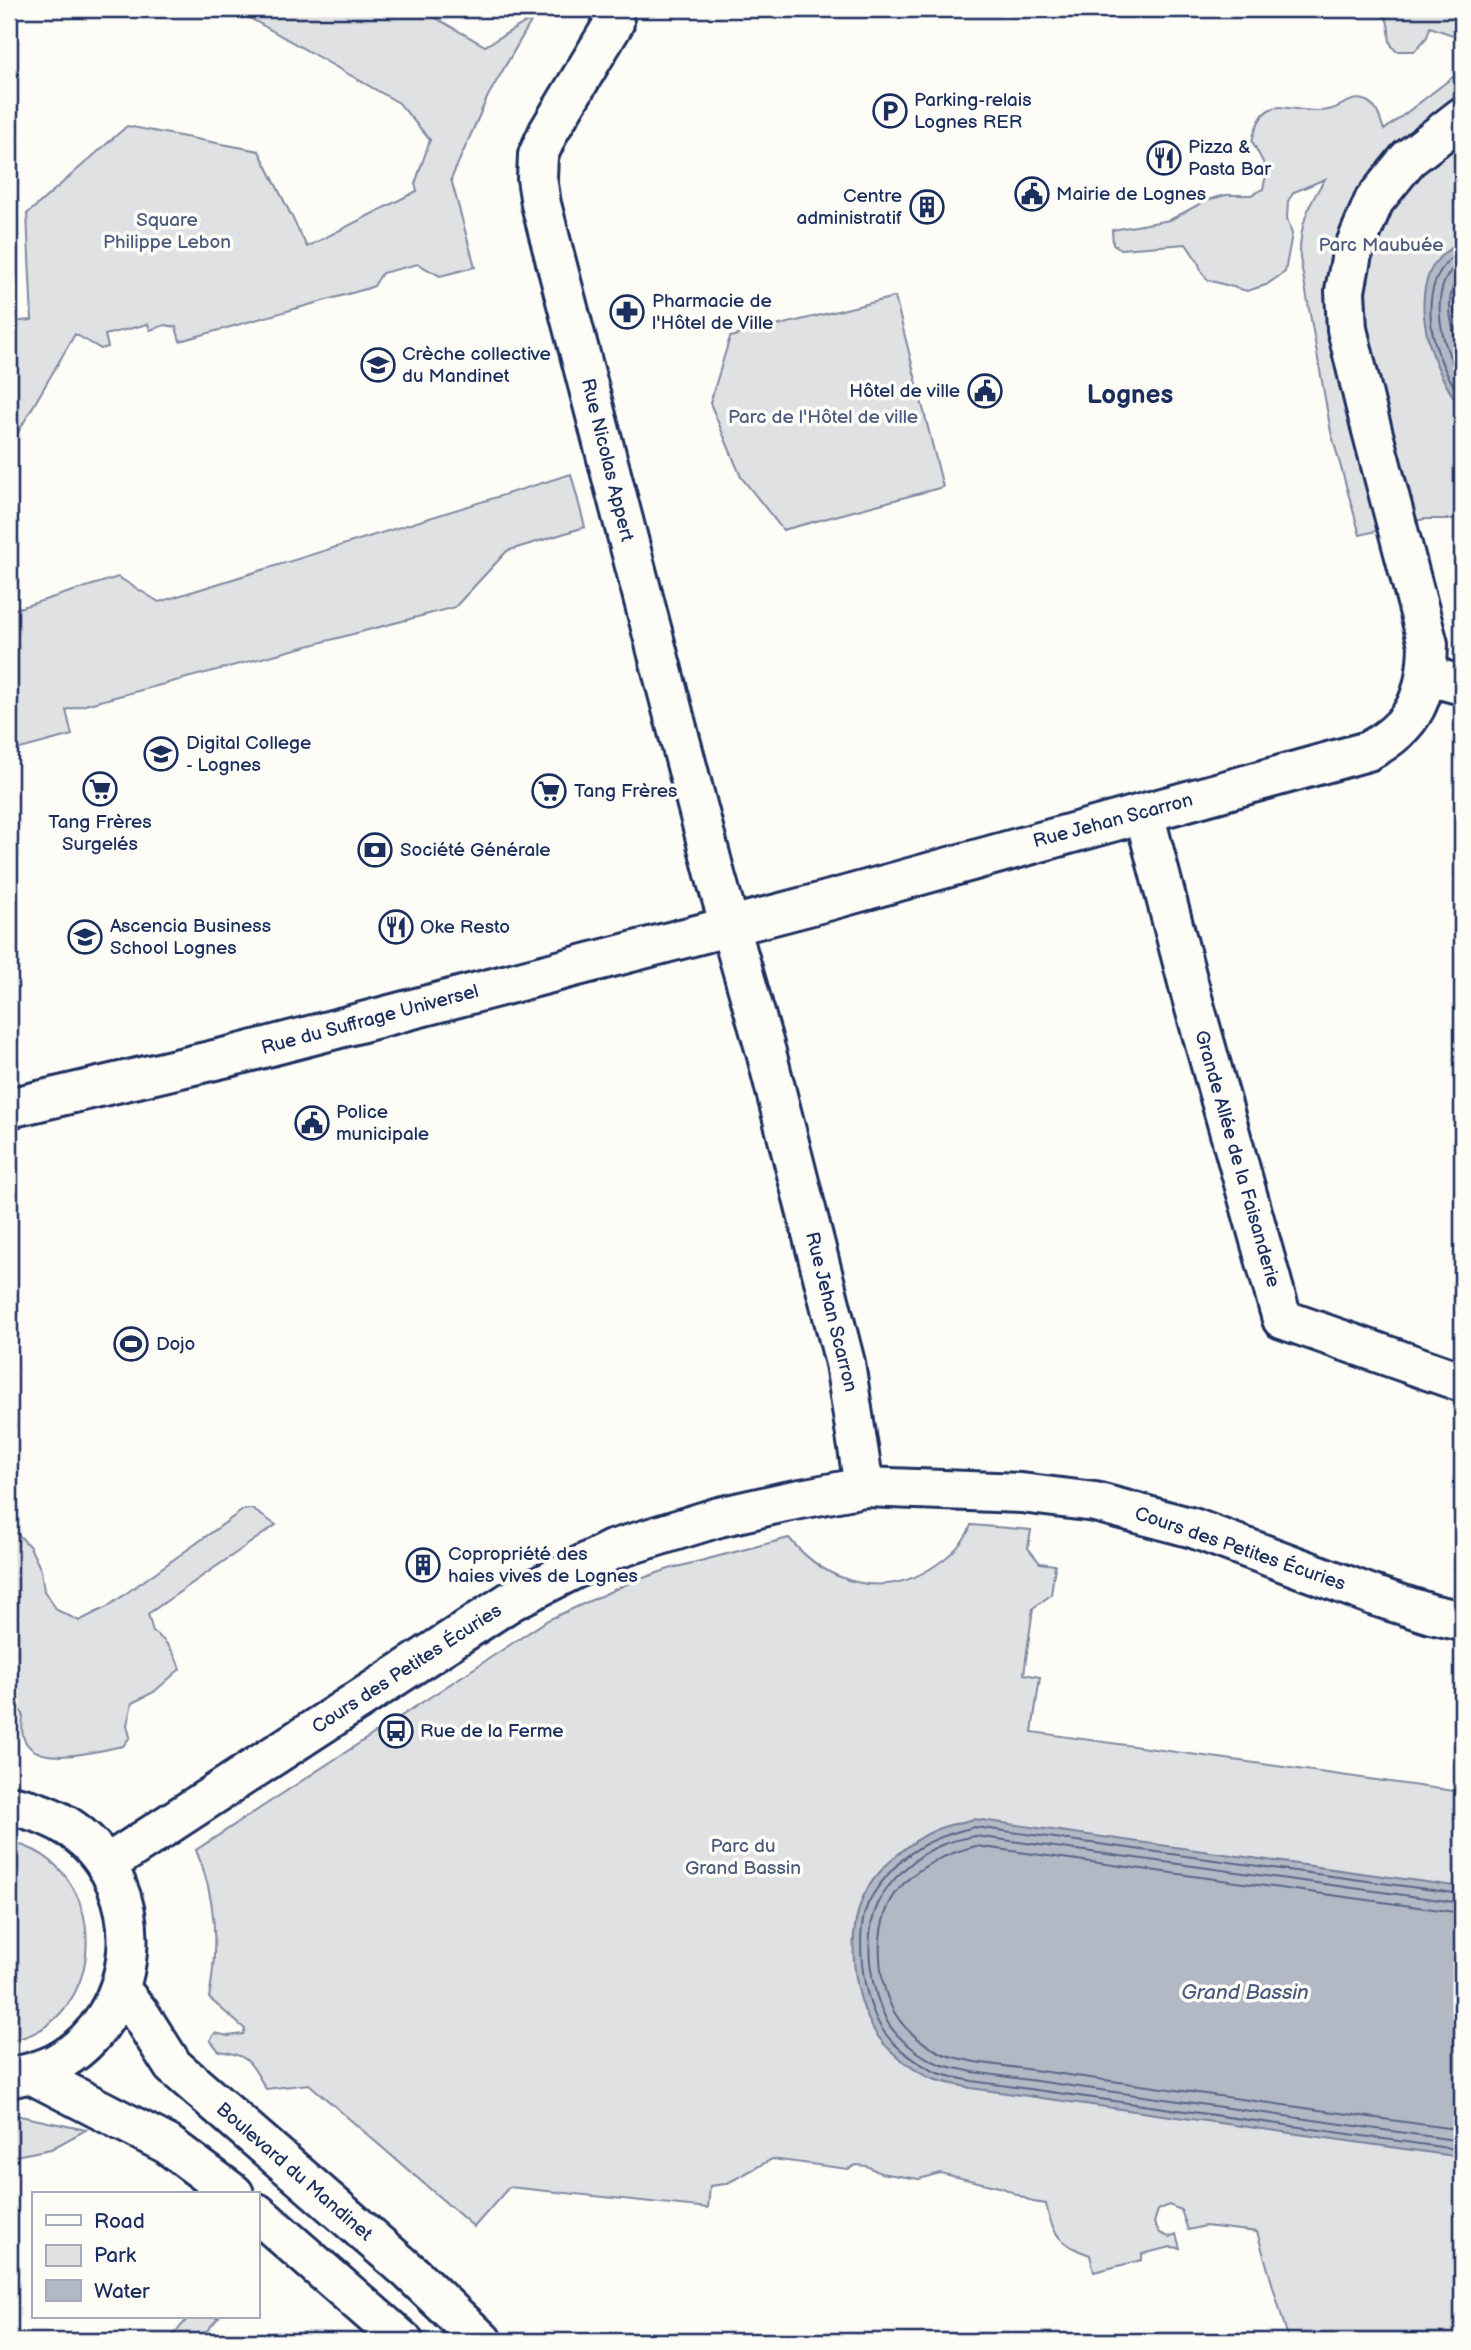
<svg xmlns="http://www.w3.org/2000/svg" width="1471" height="2350" font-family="'Balsamiq Sans',sans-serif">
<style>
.green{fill:#e0e1e3;stroke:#7e88a0;stroke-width:2}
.water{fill:#b3b8c5;stroke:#76819c;stroke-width:2}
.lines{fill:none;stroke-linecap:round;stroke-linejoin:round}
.shore{stroke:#586687;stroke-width:2}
.minor-casing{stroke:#1b2f5e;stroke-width:44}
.tertiary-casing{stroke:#1b2f5e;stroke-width:44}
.minor{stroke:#fdfcf7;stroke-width:38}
.tertiary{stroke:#fdfcf7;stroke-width:38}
.labels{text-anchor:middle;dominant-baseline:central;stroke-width:7;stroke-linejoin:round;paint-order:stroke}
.poi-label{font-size:19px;fill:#1b2f5e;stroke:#fdfcf7;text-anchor:start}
.park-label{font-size:19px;fill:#4c5c7f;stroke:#fdfcf7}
.street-label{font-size:19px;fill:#1b2f5e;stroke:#fdfcf7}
.water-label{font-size:21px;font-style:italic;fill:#49587d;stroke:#fdfcf7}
.district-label{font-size:26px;font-weight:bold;fill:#1b2f5e;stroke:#fdfcf7}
</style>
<rect width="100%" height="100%" fill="#fdfcf7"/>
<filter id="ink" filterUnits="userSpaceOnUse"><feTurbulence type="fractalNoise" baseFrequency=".0143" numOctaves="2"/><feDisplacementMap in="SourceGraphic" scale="14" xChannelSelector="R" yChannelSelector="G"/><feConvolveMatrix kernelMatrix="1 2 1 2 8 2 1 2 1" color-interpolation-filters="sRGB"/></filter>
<g filter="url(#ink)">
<path class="green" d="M234,9H420L485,46L533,18L488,96L451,179L475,267L440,276L418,264L382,273L374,286L366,289L180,341L176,327L165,325L150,330L148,324L105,335L108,347L101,349L75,334L9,448V322L32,320L27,214L127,126L259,151L307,247L417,191L415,184L430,140L399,103Z
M1378,9H1462V36L1461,38L1430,27L1427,37L1415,51H1396C1386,41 1391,35 1388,24C1387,17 1382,13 1378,9Z
M1462,70V540L1456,519H1424L1360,535L1331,432L1300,258C1299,226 1308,205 1325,179L1294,192L1288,201L1287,218L1292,234L1285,272L1266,285L1247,291L1208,280L1202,273L1198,262L1186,244L1121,249L1113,244L1112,230L1170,220L1207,200L1226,195H1251L1263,189L1267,170L1252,141C1266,85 1289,117 1328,110C1340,108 1351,96 1364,100C1377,104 1380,119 1384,130Z
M895,297L943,487L783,530L741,477L710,403L730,337Z
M571,474L585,527L507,551L455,607L66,710L72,735L9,752V611L118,577L159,602Z
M252,1509L276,1525L148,1614L153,1632C167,1641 175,1652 180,1669L154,1692L132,1703L127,1725L130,1737L123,1746C98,1750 33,1771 23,1736C21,1730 23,1720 23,1714L9,1699V1534H18L30,1547L41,1570L44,1591L57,1610L79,1621L107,1607L243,1510Z
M971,1525L1031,1530L1028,1548L1040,1563L1055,1565L1051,1595L1033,1608L1024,1674L1040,1677L1032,1732L1462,1792V2341H1289L1257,2232L1205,2226L1188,2230L1181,2210L1169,2205L1158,2210L1154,2223L1160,2233L1169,2237L1176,2234L1180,2248L1171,2247L1142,2254V2260L1094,2272L1090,2255C1060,2245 1052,2234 1046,2204L1033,2202L1003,2188L940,2173L919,2179L880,2173L867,2166L856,2165L848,2169L772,2159L726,2184L710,2186L708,2208L509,2187L474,2227L309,2084L266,2089C251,2064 251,2055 219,2051L210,2040L215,2033L228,2036L243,2034L245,2029L209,1998C218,1947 217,1899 196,1850L548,1620L629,1583L669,1569L789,1538C827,1584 884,1601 936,1565C951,1555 965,1542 971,1525Z
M9,1842C113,1862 112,2023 9,2041Z
M15,2115L86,2130L51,2149L10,2157Z
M189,2317H219L198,2341H168Z"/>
<path class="water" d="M1462,243V408C1429,370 1395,267 1462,243Z
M974,1819L1462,1887V2157L970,2088C957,2084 941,2083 928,2077C910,2068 886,2050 875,2032C853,1995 846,1937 863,1897C875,1870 911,1840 938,1829C949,1824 962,1823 974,1819Z"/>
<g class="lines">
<path class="shore" d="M1462,250C1410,280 1431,359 1462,397
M1462,260C1423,288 1443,348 1462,383
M1462,273C1440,296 1453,332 1462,358
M1462,1894L975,1827C927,1838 899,1854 872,1896C852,1928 862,1999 882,2029C892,2045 914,2061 931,2070C942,2076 959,2078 972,2081L1462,2150
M1462,1903L975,1836C965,1838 954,1840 944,1844C919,1853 889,1879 878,1904C862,1938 870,1990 888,2023C897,2038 920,2056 937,2063C948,2068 962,2069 973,2072L1462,2141
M1462,1913L976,1846C941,1855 902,1873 887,1909C874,1940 879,1991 898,2018C907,2032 925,2045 939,2052C950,2058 964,2059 975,2062L1462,2130"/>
<defs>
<path id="minor" d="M610,9L614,23L549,131L538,155L537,178L541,204L716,878L766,1052L845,1363L864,1487
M1428,676L1462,685
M1144,813L1191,994L1282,1319L1462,1382
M9,1108L236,1055L827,901L1368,751C1415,726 1427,696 1428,644L1365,404L1347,329L1345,291L1352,254L1374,201L1408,159L1462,117
M106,1865L511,1601L612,1550L719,1517L785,1502L864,1487L1021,1493L1095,1502L1193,1528L1375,1596L1431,1614L1462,1621"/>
<path id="tertiary" d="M9,1805C32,1809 53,1816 73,1830C154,1889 142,2018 55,2064C40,2071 24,2075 9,2078
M120,1989L140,2014L173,2066L410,2272L482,2341
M31,2074L167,2144L234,2194
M257,2213L403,2341"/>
</defs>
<use href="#minor" class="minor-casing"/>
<use href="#tertiary" class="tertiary-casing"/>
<use href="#minor" class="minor"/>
<use href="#tertiary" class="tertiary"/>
</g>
</g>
<defs>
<symbol id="parking-ring" viewBox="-11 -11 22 22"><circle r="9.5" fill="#fdfcf7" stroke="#1b2f5e" stroke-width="1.5"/><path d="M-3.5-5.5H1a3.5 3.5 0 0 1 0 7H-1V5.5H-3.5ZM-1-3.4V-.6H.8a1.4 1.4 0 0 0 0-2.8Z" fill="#1b2f5e"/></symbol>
<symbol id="restaurant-ring" viewBox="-11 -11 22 22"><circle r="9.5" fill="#fdfcf7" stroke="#1b2f5e" stroke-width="1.5"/><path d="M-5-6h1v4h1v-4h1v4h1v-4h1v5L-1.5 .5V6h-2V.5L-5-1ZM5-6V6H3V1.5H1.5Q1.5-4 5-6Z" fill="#1b2f5e"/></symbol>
<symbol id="civic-ring" viewBox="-11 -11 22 22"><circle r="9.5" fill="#fdfcf7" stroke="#1b2f5e" stroke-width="1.5"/><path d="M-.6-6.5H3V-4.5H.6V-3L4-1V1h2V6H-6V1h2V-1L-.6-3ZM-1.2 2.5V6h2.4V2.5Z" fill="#1b2f5e"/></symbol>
<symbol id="building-ring" viewBox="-11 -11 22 22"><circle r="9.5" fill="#fdfcf7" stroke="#1b2f5e" stroke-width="1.5"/><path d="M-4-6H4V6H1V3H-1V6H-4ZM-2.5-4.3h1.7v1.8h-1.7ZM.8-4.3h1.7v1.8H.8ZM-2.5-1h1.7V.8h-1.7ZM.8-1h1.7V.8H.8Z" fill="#1b2f5e"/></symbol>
<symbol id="pharmacy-ring" viewBox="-11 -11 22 22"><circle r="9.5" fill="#fdfcf7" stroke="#1b2f5e" stroke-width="1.5"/><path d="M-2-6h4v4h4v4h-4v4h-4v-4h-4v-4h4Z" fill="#1b2f5e"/></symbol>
<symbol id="school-ring" viewBox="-11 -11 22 22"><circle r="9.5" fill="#fdfcf7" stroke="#1b2f5e" stroke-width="1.5"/><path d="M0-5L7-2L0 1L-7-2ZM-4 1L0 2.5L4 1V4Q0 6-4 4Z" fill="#1b2f5e"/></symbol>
<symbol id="university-ring" viewBox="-11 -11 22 22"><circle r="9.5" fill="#fdfcf7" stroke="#1b2f5e" stroke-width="1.5"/><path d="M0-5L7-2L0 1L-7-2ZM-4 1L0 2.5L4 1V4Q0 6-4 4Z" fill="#1b2f5e"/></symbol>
<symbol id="supermarket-ring" viewBox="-11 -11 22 22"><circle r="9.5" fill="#fdfcf7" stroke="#1b2f5e" stroke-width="1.5"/><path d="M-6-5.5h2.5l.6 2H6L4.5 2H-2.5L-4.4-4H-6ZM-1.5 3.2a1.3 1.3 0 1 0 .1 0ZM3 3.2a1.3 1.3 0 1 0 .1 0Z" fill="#1b2f5e"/></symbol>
<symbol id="bank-ring" viewBox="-11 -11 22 22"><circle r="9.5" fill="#fdfcf7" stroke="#1b2f5e" stroke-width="1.5"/><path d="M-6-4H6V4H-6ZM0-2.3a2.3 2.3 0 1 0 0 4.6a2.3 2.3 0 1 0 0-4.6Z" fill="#1b2f5e"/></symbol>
<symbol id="stadium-ring" viewBox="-11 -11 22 22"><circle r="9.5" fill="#fdfcf7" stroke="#1b2f5e" stroke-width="1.5"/><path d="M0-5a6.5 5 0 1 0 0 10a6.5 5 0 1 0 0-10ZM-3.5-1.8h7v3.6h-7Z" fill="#1b2f5e"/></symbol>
<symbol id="bus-ring" viewBox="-11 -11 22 22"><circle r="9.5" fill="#fdfcf7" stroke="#1b2f5e" stroke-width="1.5"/><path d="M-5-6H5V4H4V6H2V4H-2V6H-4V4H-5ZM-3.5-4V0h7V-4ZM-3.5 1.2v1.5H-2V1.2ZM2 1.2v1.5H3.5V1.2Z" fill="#1b2f5e"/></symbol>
</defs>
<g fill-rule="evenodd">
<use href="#parking-ring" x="871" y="92" width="38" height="38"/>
<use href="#restaurant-ring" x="1145" y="139" width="38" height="38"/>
<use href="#civic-ring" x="1013" y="175" width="38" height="38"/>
<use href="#building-ring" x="908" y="188" width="38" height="38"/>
<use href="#pharmacy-ring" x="608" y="293" width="38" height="38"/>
<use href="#school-ring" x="359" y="346" width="38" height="38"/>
<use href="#civic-ring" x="966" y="372" width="38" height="38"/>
<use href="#university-ring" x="142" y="735" width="38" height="38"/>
<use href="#supermarket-ring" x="81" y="770" width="38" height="38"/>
<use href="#supermarket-ring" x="530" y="772" width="38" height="38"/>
<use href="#bank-ring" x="356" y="831" width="38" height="38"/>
<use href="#restaurant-ring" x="377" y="908" width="38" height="38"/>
<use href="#university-ring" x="66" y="918" width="38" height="38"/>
<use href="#civic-ring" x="293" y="1104" width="38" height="38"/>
<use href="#stadium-ring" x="112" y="1325" width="38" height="38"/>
<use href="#building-ring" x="404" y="1546" width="38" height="38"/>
<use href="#bus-ring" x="377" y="1712" width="38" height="38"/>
</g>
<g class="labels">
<g class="poi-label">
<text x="914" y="100">Parking-relais<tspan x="914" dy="22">Lognes RER</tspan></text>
<text x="1188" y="147">Pizza &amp;<tspan x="1188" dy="22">Pasta Bar</tspan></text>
<text x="1056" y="194">Mairie de Lognes</text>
<text x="902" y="196" text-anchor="end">Centre<tspan x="902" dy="22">administratif</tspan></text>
<text x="652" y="301">Pharmacie de<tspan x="652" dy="22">l'Hôtel de Ville</tspan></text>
<text x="402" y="354">Crèche collective<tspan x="402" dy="22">du Mandinet</tspan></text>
<text x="960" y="391" text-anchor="end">Hôtel de ville</text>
<text x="186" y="743">Digital College<tspan x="186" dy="22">- Lognes</tspan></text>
<text x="574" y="791">Tang Frères</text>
<text x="100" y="822" text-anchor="middle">Tang Frères<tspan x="100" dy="22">Surgelés</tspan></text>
<text x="400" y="850">Société Générale</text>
<text x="110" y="926">Ascencia Business<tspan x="110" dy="22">School Lognes</tspan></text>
<text x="420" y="927">Oke Resto</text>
<text x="336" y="1112">Police<tspan x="336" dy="22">municipale</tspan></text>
<text x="156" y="1344">Dojo</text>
<text x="448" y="1554">Copropriété des<tspan x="448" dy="22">haies vives de Lognes</tspan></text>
<text x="420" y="1731">Rue de la Ferme</text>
</g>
<g class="park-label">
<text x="167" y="220">Square<tspan x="167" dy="22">Philippe Lebon</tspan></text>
<text x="1381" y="245">Parc Maubuée</text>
<text x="823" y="417">Parc de l'Hôtel de ville</text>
<text x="743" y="1846">Parc du<tspan x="743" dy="22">Grand Bassin</tspan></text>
</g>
<g class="street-label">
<text transform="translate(607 460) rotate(76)">Rue Nicolas Appert</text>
<text transform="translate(1113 821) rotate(-15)">Rue Jehan Scarron</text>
<text transform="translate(370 1020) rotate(-15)">Rue du Suffrage Universel</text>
<text transform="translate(1237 1159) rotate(74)">Grande Allée de la Faisanderie</text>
<text transform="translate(831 1312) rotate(76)">Rue Jehan Scarron</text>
<text transform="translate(1240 1549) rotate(19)">Cours des Petites Écuries</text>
<text transform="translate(407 1669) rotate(-33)">Cours des Petites Écuries</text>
<text transform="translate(294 2172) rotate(41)">Boulevard du Mandinet</text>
</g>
<g class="water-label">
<text x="1245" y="1992">Grand Bassin</text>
</g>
<g class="district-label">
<text x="1130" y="395">Lognes</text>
</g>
</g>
<rect width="1471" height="2350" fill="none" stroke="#fdfcf7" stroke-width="35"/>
<rect x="18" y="18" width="1436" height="2315" fill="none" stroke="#1b2f5e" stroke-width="2.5" filter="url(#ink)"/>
<rect x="32" y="2192" width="228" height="126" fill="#fdfcf7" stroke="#a3aaba" stroke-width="2"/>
<rect x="46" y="2215" width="35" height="10" fill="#fdfcf7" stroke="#a3aaba" stroke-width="2"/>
<text x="94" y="2228" font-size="21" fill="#1b2f5e">Road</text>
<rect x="46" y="2245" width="35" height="21" fill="#e0e1e3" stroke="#a3aaba" stroke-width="2"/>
<text x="94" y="2262" font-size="21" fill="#1b2f5e">Park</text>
<rect x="46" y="2280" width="35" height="21" fill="#b3b8c5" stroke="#a3aaba" stroke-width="2"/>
<text x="94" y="2298" font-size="21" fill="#1b2f5e">Water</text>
</svg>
